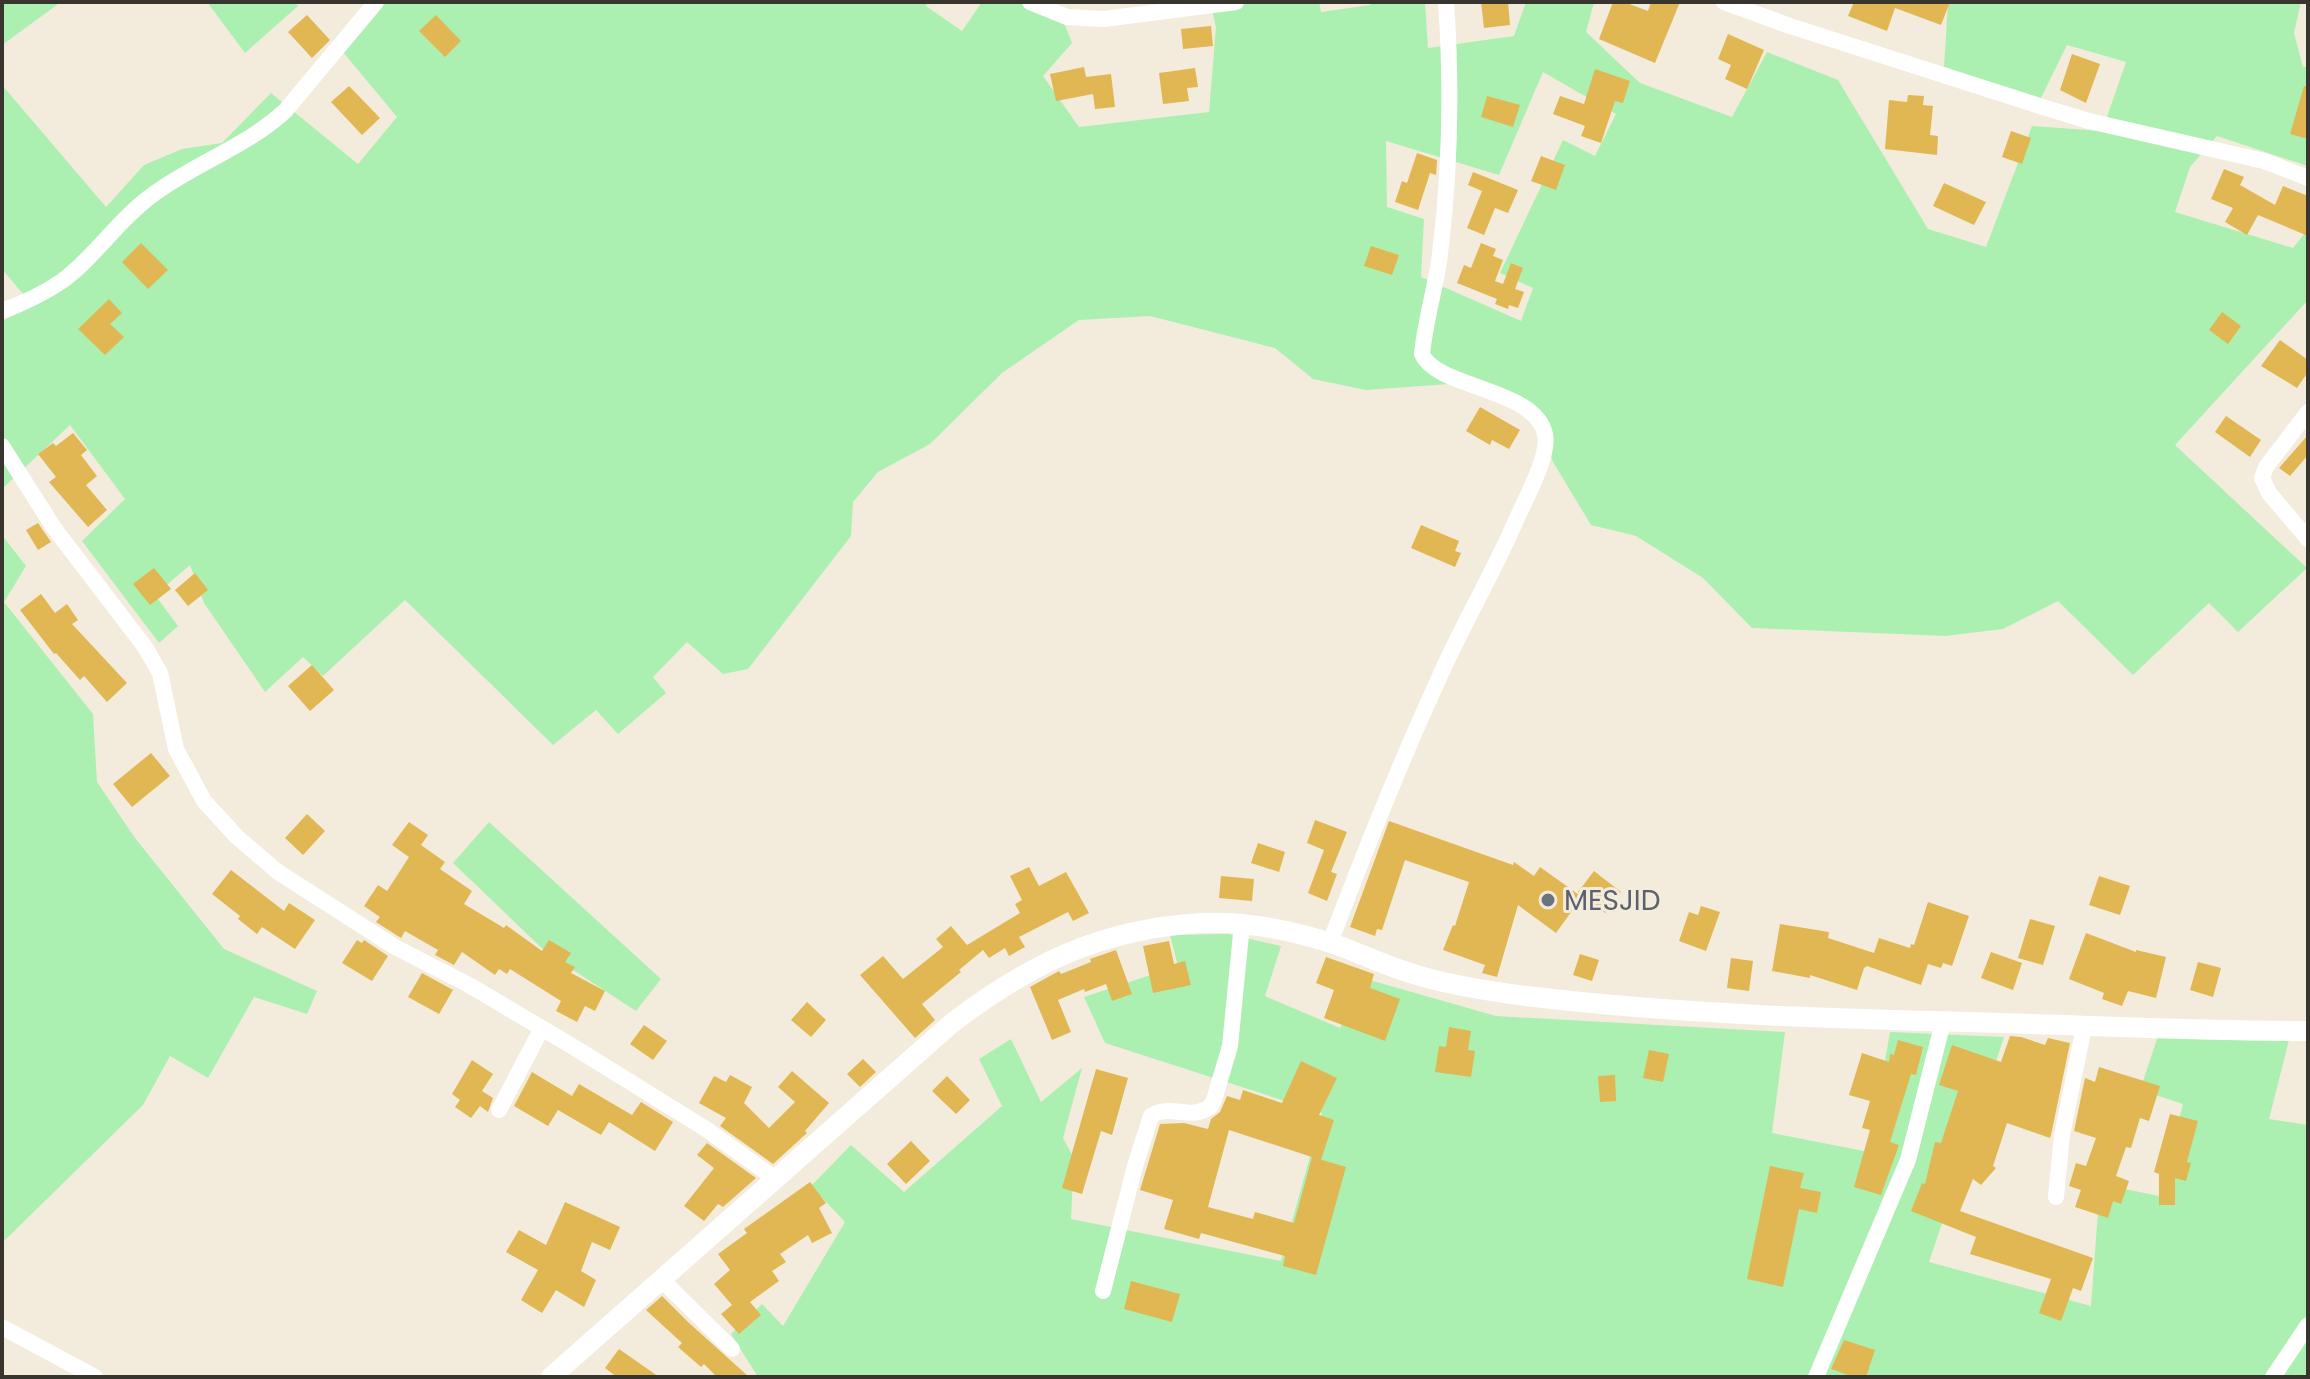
<svg xmlns="http://www.w3.org/2000/svg" width="2310" height="1379" font-family="Poppins,sans-serif">
<style>
.green{fill:#abf0b1;fill-rule:evenodd}
.building{fill:#e0b752}
.lines{fill:none;stroke-linecap:round;stroke-linejoin:round}
.minor{stroke:#fff;stroke-width:16}
.tertiary{stroke:#fff;stroke-width:20}
.worship-dot{fill:#6b7280;stroke:#f3ecdc;stroke-width:3}
.labels{text-anchor:middle;dominant-baseline:central;stroke-width:6;stroke-linejoin:round;paint-order:stroke}
.worship-label{font-size:28px;fill:#5b616d;stroke:#f3ecdc;text-anchor:start}
</style>
<rect width="100%" height="100%" fill="#f3ecdc"/>
<path class="green" d="M2,2H61L2,45Z
M207,2H294L298,6L245,53Z
M379,2H929L926,6L962,31L982,2H1056L1072,43L1043,76L1079,127L1209,112L1216,27L1210,2H1319L1321,12L1370,5L1371,2H1425L1428,48L1514,36L1526,2H1594L1586,32L1640,83L1732,117L1767,52L1838,80L1928,229L1986,247L2032,126L2102,131L2126,62L2067,45L2040,100L1944,67L1948,2H2301L2294,33L2303,67H2308V166L2217,136L2190,167L2175,212L2293,248L2308,229V300L2175,445L2307,568L2238,632L2209,603L2133,675L2058,601L2003,629L1945,636L1752,628L1703,578L1636,536L1591,525L1553,462L1538,419L1477,382L1366,390L1313,379L1275,348L1150,316L1079,320L1002,373L930,444L878,472L853,502L851,536L748,669L723,674L687,642L653,677L666,693L618,734L596,710L553,745L405,600L323,676L303,657L265,692L204,603L190,565L155,595L178,626L159,643L82,541L125,499L70,425L2,489V321L33,306L2,269V85L106,207L144,165L182,149L222,143L271,93L358,164L397,117L333,40ZM1543,72L1616,114L1595,156L1563,140L1500,273L1533,288L1521,321L1421,277L1424,219L1387,207L1386,141L1499,175Z
M2,535L26,566L4,602L93,714L97,782L135,838L224,949L317,991L307,1014L254,997L208,1078L170,1056L143,1105L2,1243Z
M489,822L661,979L636,1011L547,953L453,863Z
M1228,934L1281,946L1265,996L1340,1028L1366,979L1496,1016L1785,1032L1772,1133L1869,1152L1890,1032L2004,1037L1929,1262L2091,1306L2100,1184L2159,1196L2183,1104L2140,1090L2158,1036L2289,1040L2269,1119L2308,1125V1377H758L731,1334L762,1304L783,1326L845,1222L811,1186L851,1145L904,1192L1002,1106L979,1059L1011,1039L1041,1102L1082,1068L1063,1138L1074,1158L1071,1219L1281,1261L1322,1113L1105,1043L1084,997L1178,966L1170,935Z"/>
<path class="building" d="M1481,2H1508L1510,25L1484,28Z
M1613,2H1624L1648,11L1651,2H1680L1655,63L1599,39Z
M1854,2H1950L1941,25L1895,8L1887,31L1848,16Z
M307,15L330,40L312,58L288,32Z
M436,15L461,41L445,57L419,31Z
M1211,26L1213,46L1183,49L1181,29Z
M1728,34L1764,50L1747,89L1725,79L1731,65L1718,59Z
M2072,54L2100,64L2086,103L2060,90Z
M1084,67L1086,77L1111,74L1115,107L1095,109L1093,94L1056,101L1050,74Z
M1195,68L1198,87L1187,88L1189,101L1163,104L1159,73Z
M1595,69L1630,81L1623,103L1615,101L1601,143L1581,136L1585,126L1553,114L1560,96L1584,104Z
M349,86L380,118L362,135L331,102Z
M2304,86H2308V139L2290,134Z
M1908,95L1924,96L1923,105L1933,106L1930,135L1938,136L1937,155L1885,149L1889,100L1907,102Z
M1487,96L1520,105L1513,127L1481,117Z
M2011,131L2031,138L2022,164L2002,157Z
M1417,153L1437,160L1436,175L1430,173L1418,210L1395,202L1402,181L1407,183Z
M1541,156L1565,165L1556,190L1531,181Z
M2224,169L2244,177L2240,185L2275,205L2283,186L2308,196V236L2258,215L2247,235L2225,222L2233,208L2211,199Z
M1473,172L1518,190L1508,213L1495,208L1484,235L1467,228L1482,191L1468,185Z
M1944,183L1986,202L1974,225L1933,206Z
M141,243L168,270L148,289L122,262Z
M1481,243L1496,249L1493,256L1503,260L1495,281L1503,284L1511,263L1523,268L1515,289L1524,292L1518,308L1509,305L1508,309L1495,304L1497,299L1457,283L1464,265L1471,268Z
M1371,246L1399,255L1392,275L1364,266Z
M109,299L122,313L110,324L124,337L105,355L78,329Z
M2222,312L2241,326L2228,344L2209,330Z
M2280,340L2308,360V372L2297,388L2261,366Z
M1480,407L1520,430L1509,449L1492,440L1490,445L1466,431Z
M2226,416L2261,440L2250,457L2215,432Z
M73,433L87,450L81,455L97,476L86,485L107,510L88,527L49,482L56,477L38,454L53,443L56,446Z
M2308,435V455L2290,476L2279,468Z
M38,523L51,542L38,550L26,530Z
M1421,525L1459,541L1455,551L1461,553L1455,567L1411,548Z
M154,568L171,589L150,605L133,584Z
M195,573L208,590L188,606L175,590Z
M41,594L55,613L67,604L78,620L72,624L127,683L107,702L84,676L80,680L56,653L54,654L20,610Z
M312,665L334,690L310,711L288,686Z
M151,753L170,776L132,807L113,784Z
M307,814L325,831L303,855L285,838Z
M1315,820L1347,832L1331,872L1337,874L1327,901L1308,893L1324,850L1307,843Z
M1389,821L1513,865L1514,862L1534,876L1540,867L1582,897L1556,933L1518,905L1497,977L1482,973L1485,965L1443,950L1453,925L1455,926L1469,882L1405,860L1382,930L1377,929L1375,936L1350,927Z
M409,822L428,835L421,845L445,862L440,869L472,891L464,904L504,928L506,925L542,951L549,940L571,953L565,962L575,967L571,973L605,991L595,1011L585,1006L577,1022L556,1011L561,1001L510,969L507,974L499,969L495,975L462,952L454,965L435,955L438,950L405,931L401,938L376,922L380,917L364,906L378,885L387,891L409,857L392,845Z
M1258,843L1285,852L1279,872L1251,863Z
M1029,867L1039,886L1066,872L1089,913L1073,921L1068,912L1019,937L1025,947L1009,956L1005,948L989,958L983,950L959,970L961,972L922,1004L935,1020L915,1038L860,975L883,956L903,979L943,947L936,939L951,926L967,945L1020,913L1015,904L1022,900L1010,876Z
M231,870L284,911L289,903L315,920L295,949L262,927L257,934L238,919L240,916L212,894Z
M1594,871L1621,892L1605,913L1578,892Z
M1221,876L1254,879L1252,901L1219,898Z
M2099,876L2130,886L2120,915L2089,905Z
M1928,902L1969,916L1952,966L1943,963L1941,968L1928,964L1921,985L1867,966L1864,968L1857,990L1810,975V978L1772,971L1780,924L1829,932L1828,938L1874,953L1879,938L1910,948L1911,944L1914,945Z
M1701,906L1720,912L1706,951L1679,941L1689,912L1698,915Z
M2030,919L2055,926L2043,965L2018,958Z
M2086,933L2136,952V950L2166,957L2156,998L2128,991L2122,1006L2102,999L2104,993L2069,979Z
M357,940L362,943L364,940L388,956L372,981L342,963Z
M1169,941L1174,964L1185,961L1191,985L1153,993L1143,946Z
M1116,950L1132,994L1112,1001L1106,984L1085,992L1084,989L1058,1000L1071,1032L1052,1040L1030,987L1059,971L1061,974L1091,962L1090,959Z
M1991,952L2022,963L2013,990L1981,978Z
M1580,954L1599,960L1592,981L1573,975Z
M1326,957L1374,974L1370,988L1400,999L1385,1041L1324,1018L1334,990L1316,983Z
M1731,958L1753,961L1749,991L1727,988Z
M2198,962L2221,968L2213,997L2190,990Z
M422,973L453,990L439,1014L408,997Z
M807,1002L826,1020L811,1037L791,1020Z
M644,1025L667,1041L653,1060L630,1044Z
M1449,1027L1471,1031L1468,1050L1475,1051L1471,1077L1435,1072L1439,1046L1446,1047Z
M2010,1036L2021,1037L2045,1045L2048,1038L2070,1043L2051,1135L2050,1138L2007,1123L1993,1166L1996,1168L1981,1185L1973,1179L1960,1211L2093,1258L2081,1291L2073,1288L2061,1321L2039,1313L2051,1279L1970,1254L1976,1237L1911,1211L1922,1183L1925,1184L1935,1142L1941,1143L1958,1091L1939,1085L1952,1045L2001,1062Z
M1898,1040L1923,1047L1916,1075L1911,1074L1890,1142L1899,1145L1881,1195L1854,1187L1870,1130L1862,1128L1870,1101L1849,1095L1862,1053L1889,1062L1890,1054L1894,1055Z
M1649,1050L1669,1054L1663,1082L1643,1078Z
M863,1059L876,1072L860,1087L847,1074Z
M472,1060L493,1074L482,1091L493,1098L488,1112L480,1106L471,1118L455,1107L460,1100L452,1094Z
M1301,1061L1337,1078L1319,1115L1334,1120L1321,1160L1229,1130L1208,1207L1253,1219L1255,1212L1294,1223L1312,1157L1346,1167L1316,1275L1283,1266L1285,1256L1201,1233L1199,1239L1164,1229L1173,1200L1140,1190L1160,1124L1184,1123L1208,1129L1211,1119L1220,1112L1227,1096L1240,1100L1243,1090L1282,1103Z
M2099,1067L2160,1086L2149,1121L2140,1118L2131,1148L2126,1147L2116,1176L2129,1181L2121,1204L2113,1201L2108,1218L2075,1207L2081,1190L2069,1186L2076,1163L2086,1166L2096,1138L2074,1131L2085,1078L2095,1082Z
M1096,1069L1128,1078L1112,1135L1101,1131L1082,1194L1062,1188Z
M792,1071L829,1103L805,1131L807,1133L773,1164L720,1126L726,1118L699,1103L714,1076L726,1082L730,1075L752,1087L744,1103L769,1128L795,1102L778,1087Z
M532,1072L572,1096L579,1084L632,1115L641,1102L673,1122L655,1151L609,1122L601,1135L558,1110L548,1126L514,1106Z
M1615,1075L1616,1101L1600,1102L1598,1076Z
M947,1076L970,1100L956,1114L932,1091Z
M2170,1114L2198,1121L2187,1162L2191,1163L2186,1181L2175,1178V1205H2159V1174L2154,1172Z
M911,1141L930,1161L906,1184L887,1164Z
M707,1143L756,1178L723,1207L718,1204L704,1221L684,1206L714,1168L697,1155Z
M1770,1166L1804,1173L1800,1188L1821,1192L1817,1213L1799,1209L1783,1287L1747,1279Z
M810,1182L826,1203L819,1208L832,1233L812,1243L808,1235L780,1254L786,1262L772,1271L779,1281L750,1302L761,1315L739,1334L721,1314L732,1305L714,1284L730,1270L718,1254L747,1233L744,1229Z
M565,1202L620,1227L610,1250L592,1242L581,1271L596,1280L584,1307L556,1290L542,1313L521,1300L538,1270L506,1252L519,1230L546,1245Z
M1131,1281L1180,1294L1172,1322L1124,1309Z
M662,1296L688,1322L749,1377H717L704,1364L701,1367L678,1347L682,1343L646,1310Z
M1844,1340L1875,1350L1866,1377H1854L1831,1369Z
M619,1349L659,1377H617L605,1368Z"/>
<g class="lines">
<path class="minor" d="M1030,2L1067,17L1104,19L1236,2
M1724,2L1790,26L2046,108L2089,121L2264,161L2308,178
M2,311C24,303 43,294 62,281C95,257 118,220 151,196C193,164 246,147 285,111L376,2
M2308,412L2266,467L2262,478L2269,493L2308,539
M2,446L54,528L145,647L160,673L176,749L204,801L237,837L278,872L395,947L469,985L572,1046L706,1129L777,1180
M1330,943C1364,853 1399,765 1439,678C1462,626 1491,577 1514,525C1523,503 1550,457 1545,434C1535,388 1436,388 1422,354C1425,323 1434,293 1439,262C1450,177 1452,88 1446,2
M499,1110L542,1028
M2056,1197L2062,1135L2084,1027
M661,1279L732,1349
M1103,1291L1135,1166L1151,1116C1169,1103 1190,1121 1210,1107L1214,1100L1230,1046L1242,924
M2,1327L95,1377
M1816,1377L1908,1160L1943,1022
M2273,1377L2308,1325"/>
<path class="tertiary" d="M551,1377L952,1023C1031,963 1101,929 1201,923C1243,921 1290,930 1331,943C1358,952 1383,965 1410,973C1447,985 1487,991 1526,996C1683,1015 1842,1019 2001,1023C2103,1026 2205,1031 2308,1031"/>
</g>
<circle class="worship-dot" cx="1548" cy="900" r="8"/>
<g class="labels">
<g class="worship-label">
<text x="1564" y="900">MESJID</text>
</g>
</g>
<rect width="2310" height="1379" fill="none" stroke="#38352f" stroke-width="8"/>
</svg>
